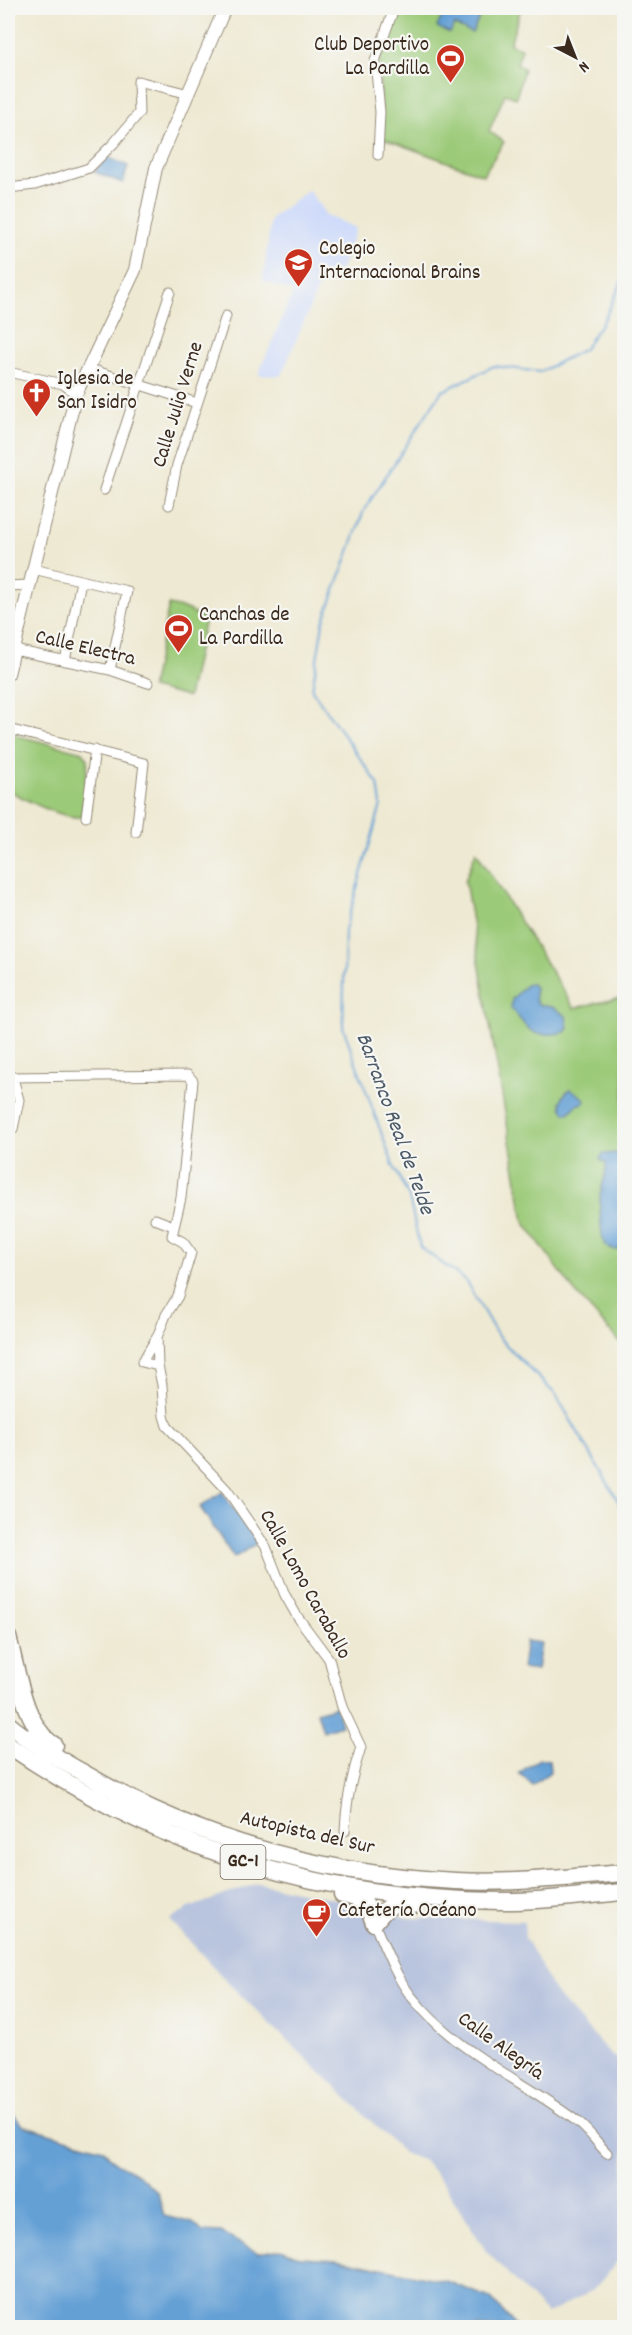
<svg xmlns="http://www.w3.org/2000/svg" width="632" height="2335" font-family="Dekko,sans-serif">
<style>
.built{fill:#cedafa}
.industrial{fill:#b9c4de}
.green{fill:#9bca78;stroke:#6b7a4b;stroke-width:1.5}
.water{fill:#65a0d5;stroke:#50657a;stroke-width:1.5}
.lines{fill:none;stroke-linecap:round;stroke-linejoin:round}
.stream{stroke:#65a0d5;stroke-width:2}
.minor-casing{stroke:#948a78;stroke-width:11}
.tertiary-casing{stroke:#948a78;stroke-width:14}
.motorway-casing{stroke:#948a78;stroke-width:19}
.minor{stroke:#fff;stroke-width:9}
.tertiary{stroke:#fff;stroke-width:12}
.motorway{stroke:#fff;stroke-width:16}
.labels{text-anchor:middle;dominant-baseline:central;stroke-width:4.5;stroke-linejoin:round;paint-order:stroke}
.shield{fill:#f6f6f2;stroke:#73675e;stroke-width:1.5}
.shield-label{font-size:20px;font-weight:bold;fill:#3b2a1e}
.poi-label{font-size:21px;fill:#3b2a1e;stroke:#f6f6f2;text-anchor:start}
.street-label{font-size:21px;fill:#3b2a1e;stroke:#f6f6f2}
.water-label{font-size:22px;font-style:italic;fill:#4c5967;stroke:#f6f6f2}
</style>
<rect width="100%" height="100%" fill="#f6f6f2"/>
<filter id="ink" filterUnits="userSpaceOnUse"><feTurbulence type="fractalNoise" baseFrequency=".0167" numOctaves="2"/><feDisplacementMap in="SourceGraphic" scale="12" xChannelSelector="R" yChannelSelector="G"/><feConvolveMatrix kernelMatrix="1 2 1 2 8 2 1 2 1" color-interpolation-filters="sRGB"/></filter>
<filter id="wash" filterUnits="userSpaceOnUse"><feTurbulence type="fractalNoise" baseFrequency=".008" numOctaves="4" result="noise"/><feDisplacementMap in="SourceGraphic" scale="24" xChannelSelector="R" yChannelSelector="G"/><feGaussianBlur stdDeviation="1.35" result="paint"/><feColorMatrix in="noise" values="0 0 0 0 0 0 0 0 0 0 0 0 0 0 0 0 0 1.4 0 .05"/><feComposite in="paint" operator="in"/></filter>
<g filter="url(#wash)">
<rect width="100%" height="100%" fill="#eee9d2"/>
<path class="built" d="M309,190L326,215L356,228L341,270L324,274L281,376L258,375L293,292L263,281L271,218Z"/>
<path class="industrial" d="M258,1883L354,1903L408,1918L524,1921L525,1938L555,1993L611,2055L624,2063V2255L593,2290L547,2314L486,2251L442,2181L424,2161L404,2153L231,1986L170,1920L189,1908Z"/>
<path class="green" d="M396,8H521L510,44L522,49L517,64L524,69L516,98L505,94L489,131L504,142L483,175L382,138L379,60L389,37Z
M169,605L186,609L205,619L188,697L151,688Z
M10,734L83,752L88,759L82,817C61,819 26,800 8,790V735Z
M476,851L574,1008L624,997V1347L575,1292L524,1222L465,881Z"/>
<path class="water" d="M446,8H479L483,9L472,33L454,25L450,33L437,27Z
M107,157L128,166L123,183L94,172Z
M527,984H532L535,988V999L538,1004L555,1008L566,1016L568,1028L565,1032C532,1039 531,1033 511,1008L512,999Z
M571,1089L585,1099L584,1103L577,1105L569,1113H565C557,1104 562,1094 571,1089Z
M620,1153L624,1159V1244L617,1250C613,1249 608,1248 605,1244C600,1236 600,1207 600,1197C601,1185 607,1176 606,1164L600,1159L603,1154Z
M222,1492L257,1543L234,1558L200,1507Z
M526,1641L541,1643L537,1670L522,1668Z
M336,1706L341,1725L323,1731L317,1712Z
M539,1759L549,1760L550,1772L532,1785L519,1773Z
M8,2107L22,2125L103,2149L116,2163L138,2174L158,2193L164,2216L193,2223L203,2232L221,2233L258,2253L281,2249L301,2257L337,2259L446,2281L490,2298L517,2327H8Z"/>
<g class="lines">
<path class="stream" d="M624,277L605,318L584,349L540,372L494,366L441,392L364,510L323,623L312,690L378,784L381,805L345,930L343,1027L393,1165L409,1197L420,1247L465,1280L499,1338L556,1395L624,1511"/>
</g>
</g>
<g filter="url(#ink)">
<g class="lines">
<defs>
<path id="minor" d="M378,155L380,112L375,61L392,14V8
M8,188L35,185L89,168L114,143L139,113L138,81L189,94
M87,368L197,403
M8,372L63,384L76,394
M104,490L170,292
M169,505L177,465L226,316
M33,569L127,591L110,670
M8,586L29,585
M14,650L110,670L148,683
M65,661L81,581
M8,729L144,763L136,832
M86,817L95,750
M8,1077L188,1075L193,1081L181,1198L172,1236L183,1242L191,1253L178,1296L166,1315L157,1337L158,1366L162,1385L164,1416L167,1426L227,1490L266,1547L285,1595L297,1616L329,1659L342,1707L361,1747C352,1774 346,1802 345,1831
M13,1078L19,1100L13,1129
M155,1219L173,1226
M157,1337L142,1362L158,1366
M374,1923C385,1948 395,1975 411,1996C456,2053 523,2080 579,2123C589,2131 598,2144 607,2153"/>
<path id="tertiary" d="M8,674L76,394L135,270L156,168L225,8"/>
<path id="motorway" d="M8,1637C17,1669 24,1727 54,1745
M8,1724C30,1742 55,1757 80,1771C195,1839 323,1875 456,1881C512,1884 569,1877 624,1873
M8,1745C159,1848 318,1900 502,1901C543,1902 584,1895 624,1892
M342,1895C364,1899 367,1902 374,1923
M374,1923C388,1905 390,1903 414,1905"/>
</defs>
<use href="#minor" class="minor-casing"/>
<use href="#tertiary" class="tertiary-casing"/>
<use href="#motorway" class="motorway-casing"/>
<use href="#minor" class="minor"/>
<use href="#tertiary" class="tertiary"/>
<use href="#motorway" class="motorway"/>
</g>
</g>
<defs>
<symbol id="stadium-pin" viewBox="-11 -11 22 30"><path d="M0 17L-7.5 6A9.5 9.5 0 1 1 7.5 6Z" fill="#c8321e" stroke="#f6f6f2"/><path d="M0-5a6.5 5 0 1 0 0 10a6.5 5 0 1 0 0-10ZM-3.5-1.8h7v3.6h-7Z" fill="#fff"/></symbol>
<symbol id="school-pin" viewBox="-11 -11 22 30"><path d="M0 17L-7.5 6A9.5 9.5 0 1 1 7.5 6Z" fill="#c8321e" stroke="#f6f6f2"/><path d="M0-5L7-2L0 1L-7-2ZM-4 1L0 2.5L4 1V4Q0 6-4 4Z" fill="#fff"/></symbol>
<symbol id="church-pin" viewBox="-11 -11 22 30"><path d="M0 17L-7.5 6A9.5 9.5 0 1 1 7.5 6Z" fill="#c8321e" stroke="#f6f6f2"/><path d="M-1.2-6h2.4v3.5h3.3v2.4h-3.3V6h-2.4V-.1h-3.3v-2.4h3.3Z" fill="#fff"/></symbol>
<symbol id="cafe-pin" viewBox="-11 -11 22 30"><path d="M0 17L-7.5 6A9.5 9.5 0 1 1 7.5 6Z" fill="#c8321e" stroke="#f6f6f2"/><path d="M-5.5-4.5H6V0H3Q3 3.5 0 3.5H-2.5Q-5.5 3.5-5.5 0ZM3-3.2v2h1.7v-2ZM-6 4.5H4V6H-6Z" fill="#fff"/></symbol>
</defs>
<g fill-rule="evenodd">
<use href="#stadium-pin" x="434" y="42" width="33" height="45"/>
<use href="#school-pin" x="282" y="246" width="33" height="45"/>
<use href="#church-pin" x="20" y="376" width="33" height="45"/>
<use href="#stadium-pin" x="162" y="612" width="33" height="45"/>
<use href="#cafe-pin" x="300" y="1896" width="33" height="45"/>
</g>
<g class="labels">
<rect class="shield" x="220.5" y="1845" width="45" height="34" rx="4.5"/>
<g class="shield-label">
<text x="243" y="1862">GC-1</text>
</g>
<g class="poi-label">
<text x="429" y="46" text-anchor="end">Club Deportivo<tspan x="429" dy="24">La Pardilla</tspan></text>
<text x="319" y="250">Colegio<tspan x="319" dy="24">Internacional Brains</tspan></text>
<text x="57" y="380">Iglesia de<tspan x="57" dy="24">San Isidro</tspan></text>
<text x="199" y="616">Canchas de<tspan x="199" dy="24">La Pardilla</tspan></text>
<text x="338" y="1912">Cafetería Océano</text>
</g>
<g class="street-label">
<text transform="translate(179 405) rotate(-73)">Calle Julio Verne</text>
<text transform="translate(85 649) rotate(13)">Calle Electra</text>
<text transform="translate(304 1585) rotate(61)">Calle Lomo Caraballo</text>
<text transform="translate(307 1834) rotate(13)">Autopista del Sur</text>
<text transform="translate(500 2047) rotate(36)">Calle Alegría</text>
</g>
<g class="water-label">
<text transform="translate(394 1124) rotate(70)">Barranco Real de Telde</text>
</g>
</g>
<rect width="632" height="2335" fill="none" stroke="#f6f6f2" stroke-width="30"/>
<g transform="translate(575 57) rotate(138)" stroke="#f6f6f2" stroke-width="4.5" paint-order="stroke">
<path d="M0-4.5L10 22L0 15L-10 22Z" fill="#3b2a1e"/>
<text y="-9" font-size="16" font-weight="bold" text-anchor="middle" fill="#3b2a1e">N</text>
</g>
</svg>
